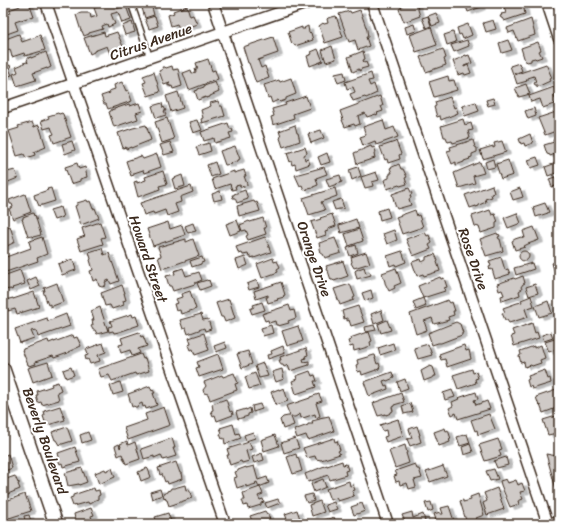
<svg xmlns="http://www.w3.org/2000/svg" width="562" height="527" font-family="Sriracha,sans-serif">
<style>
.building{fill:#cfcac7;stroke:#3b2a1e;filter:url(#shadow)}
.lines{fill:none;stroke-linecap:round;stroke-linejoin:round}
.service-casing{stroke:#3b2a1e;stroke-width:8}
.minor-casing{stroke:#3b2a1e;stroke-width:13}
.tertiary-casing{stroke:#3b2a1e;stroke-width:15}
.secondary-casing{stroke:#3b2a1e;stroke-width:16}
.service{stroke:#fff;stroke-width:5}
.minor{stroke:#fff;stroke-width:10}
.tertiary{stroke:#fff;stroke-width:12}
.secondary{stroke:#fff;stroke-width:13}
.labels{text-anchor:middle;dominant-baseline:central;stroke-width:4;stroke-linejoin:round;paint-order:stroke}
.street-label{font-size:14px;fill:#3b2a1e;stroke:#fff}
</style>
<defs>
<filter id="shadow"><feDropShadow dx="4.5" dy="2.5" stdDeviation="0" flood-color="#0004"/></filter>
</defs>
<rect width="100%" height="100%" fill="#fff"/>
<filter id="ink" filterUnits="userSpaceOnUse"><feTurbulence type="fractalNoise" baseFrequency=".025" numOctaves="2"/><feDisplacementMap in="SourceGraphic" scale="8" xChannelSelector="R" yChannelSelector="G"/><feConvolveMatrix kernelMatrix="1 2 1 2 8 2 1 2 1" color-interpolation-filters="sRGB"/></filter>
<g filter="url(#ink)">
<path class="building" d="M22,3L23,4L29,3L34,17L30,18V17L15,22L18,30L4,35L3,32V15L11,13L9,10L20,6L19,4Z
M108,3H114L116,9L126,6L131,20L122,23L118,12L111,14L115,24L108,27L107,24L102,26L103,29L89,33V34L84,36L82,31H81L76,15L81,13H90L91,18L97,16L94,8Z
M404,3H416L420,16L404,22L399,9L402,7L401,5L403,4Z
M468,3H479L481,7L468,12L465,4Z
M506,3H525L523,4L525,14L504,21L502,18H501L500,16L502,15L501,14L506,13L503,4Z
M151,4L154,15L145,18L142,8Z
M187,6L190,16L193,15L197,24L180,30L177,24L171,26L168,15L174,13L173,11Z
M360,10L367,30L368,37H366L369,46L358,50L355,40L349,42L339,14L350,11L351,13Z
M436,13L440,23L432,26L428,16Z
M155,16L158,26L149,29L145,19Z
M336,16L343,37L325,43L319,26L323,23L324,24L328,23L327,19L328,18Z
M428,16L431,26L426,28L422,18Z
M531,19L535,35L518,41L514,31L509,33L507,28Z
M493,20L496,29L486,32L483,23Z
M132,22L135,32L125,35L122,26Z
M414,24L416,31L407,34L405,27Z
M468,24L472,35L463,39L461,34L459,35L457,28Z
M308,26L309,33L310,32L311,33L313,40L295,46L293,43L292,44L288,32L302,27V29H305L304,28Z
M431,27L437,45L416,52L410,35Z
M104,32L105,36L117,32L124,49L110,54L107,46L94,51V52L90,54L84,38Z
M453,32L456,42L447,45L444,35Z
M19,34L22,42L36,37V36L40,35L45,50L25,56L24,53L12,57L10,49L6,51L3,40Z
M273,37L278,53L258,60L261,68L265,66L269,78L256,83L249,63H248L243,47Z
M467,40L469,46L454,52L451,45Z
M508,40L512,50L502,53L499,43Z
M538,42L541,50L539,51L542,57L536,59L535,58L531,59V61L527,62L526,61H525L521,48Z
M332,46L336,59L326,62L322,50Z
M318,49L323,61L310,66L307,56L312,54L311,52Z
M443,49L446,58L444,59L446,65L426,72L420,57Z
M363,51L365,59L363,60L364,63L366,62L368,67L361,69V70L359,71V69L353,72L348,57Z
M46,52L51,67L47,69V68L33,73L36,80L17,86L13,74L18,72L16,67L23,64V63L27,62L28,63L27,60L28,59V58L31,57V58Z
M466,55V56L469,55L472,63L464,66V67L468,65L471,73L465,75L464,73L458,75L453,61L463,57V56Z
M208,59L212,71L215,70L218,79L189,90L183,73L191,70L192,73L196,72L195,69H198L196,63Z
M519,63L522,71L513,74L510,66Z
M546,64L552,78L549,79L550,81L537,87V85H535L534,83L536,82L534,76L528,78V80H526L527,81L517,84L514,75Z
M10,65L11,68L9,69L12,75L3,78V68Z
M172,66L173,70L178,69L182,86L173,89L172,86L170,87V85L168,86V84L170,83L164,85L159,71L163,69L162,67H165L166,68Z
M154,72L160,92L148,96L143,83L146,82L143,76Z
M344,72L346,80L338,83L335,74Z
M371,73L373,80L368,81L370,86L374,84L377,93L366,98L365,97L353,101L350,94L355,92L353,87L347,89L345,82Z
M448,76L449,81L454,80L457,90L434,97L429,82Z
M291,78L296,94L286,98V100L280,102L278,100L272,103L270,97L268,98L267,95L264,85L279,80L280,82Z
M122,82L126,91L128,90L132,101L108,109L106,104H104L101,96L110,93L109,91L115,89L114,85Z
M215,82L219,92L210,96V97L206,98V97L198,100L195,91L198,90V89L204,87V86Z
M526,84L530,94L519,97L515,88Z
M554,87L556,94L554,95L555,99L557,98L559,102L543,108L540,99L531,102L529,96Z
M178,92L183,108L171,112L166,96Z
M306,96L310,108L293,114L294,118L273,125L271,117L274,116L272,109L286,105L285,103Z
M380,96L383,106H381L383,111L377,113L378,114L376,115V114L367,117L365,113L358,116L360,124L355,126L354,124L345,127L342,120H343L340,111Z
M450,97L454,108L456,107L458,113L441,120L440,116L437,117L434,107L436,106L435,102Z
M493,98L495,104L488,106L486,100Z
M218,101L220,106H222L225,116L202,123L201,119L203,118L201,110L211,106L210,103Z
M476,102L479,111L465,116L462,106Z
M139,103L142,111L136,113L138,119L114,127L109,112L111,111V110L129,104L130,106Z
M162,103L163,108L164,107L166,111H164L166,115L156,118L152,106Z
M534,108L536,116L528,119L525,111Z
M559,111V120L558,121L559,130L545,135L538,118Z
M58,113L59,114L62,113L63,114L71,137L54,143L51,135L54,134L52,130L51,127L44,129L41,121L49,118L48,116Z
M167,118L174,139L162,143L155,122Z
M463,119L465,125L471,123L473,130L468,131L470,138L453,143L452,141L448,142L446,137H444L441,126Z
M197,120L198,123H199L202,130L193,133L189,122Z
M383,120L386,130L394,127L398,137L376,145L375,141L363,146L360,137L366,135L363,127Z
M32,122L34,127L39,125L46,147L34,152L35,155L26,158L24,154L17,156L9,131L19,128L18,126Z
M228,123L230,129H232L233,132L229,133L231,138L215,143L214,138L204,141L201,132Z
M146,125L151,140L131,148V147L126,149V147L123,148L118,133L133,128Z
M295,125L297,133H298L300,141L283,147L280,138L281,137L279,131Z
M321,130L324,138L311,143L308,134Z
M530,134L533,143L525,146L524,143L521,144L519,139Z
M559,138L558,153L550,156V155L547,154L544,145L554,142L553,140Z
M473,140L475,147L477,148V152L472,154V157L469,158L470,159L464,161V162L456,165V162L452,164L447,151L451,150L450,147Z
M72,141L75,150L65,154L62,144Z
M396,141L401,154L399,155L400,159L388,163L387,159L385,160L380,147L395,142Z
M502,141L506,152L483,159L480,150L493,146V148L495,147L494,143Z
M170,142L174,152L164,155L160,145Z
M209,143L211,151L199,155L196,147Z
M235,146L240,159L238,160V161L231,163L232,164L225,165L220,151Z
M371,146L372,148L374,147L376,152L374,153L375,158L357,164L354,153Z
M305,147L307,153L304,155L305,160L308,159L310,164L296,169L295,164L292,165L291,161L290,162L287,153Z
M327,153L330,162L321,165L318,157Z
M157,154L161,167L144,173L143,170L134,173V175L131,176L126,161L141,156L143,159Z
M537,157L540,165L531,168L528,160Z
M493,159L495,167L487,169L485,162Z
M508,160L513,175L501,179L496,164Z
M215,162L219,174L211,177L207,165Z
M480,162L484,173L473,176L475,183L459,188L454,173Z
M559,162V172L548,176L545,167Z
M77,163L79,169L85,167L87,177L80,179V181L71,184L65,167Z
M399,164L401,169H403L407,177L405,178L407,184L400,186L399,185L387,189L384,180L389,178V175H390V173H392L390,168Z
M324,167L327,174L316,178L318,185L313,187V188L304,190L302,185L300,186L295,175Z
M358,167L361,176L352,180L349,170Z
M15,170L18,178L3,184V173Z
M244,170L246,176H244L247,184V185L241,187L240,185L235,186L236,189L232,190L230,184L215,189L212,179L234,171V173Z
M163,171L167,184L159,186L160,189L138,197L134,182L137,181V183L146,180L145,177Z
M376,172L379,180L372,182L373,186L365,188L361,177Z
M182,175L185,186L175,189L172,179Z
M340,175L342,182L329,187L326,179Z
M558,176H559V185L552,187L549,179Z
M492,185L494,193L491,194L492,197L485,199L486,202L479,205V206L476,207V206L470,208L465,195Z
M191,186L193,192L180,197L181,202L175,204L178,212L167,216L165,210L154,214L153,212L144,215L140,203Z
M51,188L55,201L39,206L36,199H35L34,195L48,190L47,189Z
M335,188L337,196L321,202L325,210L309,215L303,198Z
M409,188L412,194L410,195L411,198L409,199L411,205L397,209L395,205L392,194Z
M520,188L523,197L513,200L510,192Z
M245,190L248,199L237,203L235,198H233L232,195H234V194Z
M220,191L222,199L214,201L212,194Z
M25,194L31,212L13,219L9,209L13,207L12,204H10L9,200Z
M341,199L344,208L335,210L332,202Z
M87,200L88,202L90,201L93,209L95,208L99,218L81,225L75,206L77,205V203Z
M254,201L255,203L257,202L260,211L246,215V214L239,216L237,206Z
M545,203L549,212H548V213L536,217L533,207Z
M60,207L63,217L54,220L50,210Z
M387,208L390,217L380,220L378,211Z
M415,210L417,216L419,215L423,227L402,234L396,217Z
M490,210L492,215L495,214L498,222L496,223V228L481,233L479,227L475,226L472,216Z
M33,213L34,216L35,215L41,235L33,237L32,236L28,237L22,219H23V217Z
M517,213L521,223L508,228L504,218Z
M332,214L336,226L328,229V231L325,232L326,235L317,238L311,222L321,219L320,218Z
M263,218L266,228H264L266,234L248,240L246,236L248,235L246,230L242,231L240,225L249,221L250,222Z
M356,219L359,228L341,233L339,226V225Z
M237,220L241,231L230,235L226,224Z
M100,222L105,237L101,238L103,244L81,251L77,239L85,236L84,235L82,228Z
M168,222L170,229L182,225L185,235L153,246L147,229Z
M193,223L196,231L188,233L185,226Z
M10,226L15,242L3,248V228Z
M534,227L539,240L528,244L524,246L525,247L515,250L512,241L515,239L521,237L525,238L523,231Z
M359,229L363,241L349,246L345,234Z
M394,230L397,240L387,244L383,234Z
M425,232L427,236L429,235L432,243L429,245L431,249L413,256L406,239Z
M497,233L498,235L499,234L500,236L498,237L499,239H500L503,251L486,256L480,239Z
M42,237L47,254L37,258L38,261L3,273V258L31,248L29,242L30,241Z
M265,237L271,252L254,258V257L251,258V256L249,257L248,254L243,255L242,253L239,254L236,247Z
M335,238L341,253L325,258L323,254H321L319,243Z
M186,239V242L193,239L199,256L162,269L158,257L161,256L158,247Z
M356,245L358,253L350,256L347,248Z
M102,248L104,255L109,253L119,281L111,284L109,280L105,282L106,284L105,286L102,287L99,286L97,279L93,281L90,271L93,270L90,260L91,259L89,252Z
M402,251L406,262L396,266L395,264L390,266L387,256Z
M519 256a5 5 0 1 1 10 0a5 5 0 1 1-10 0Z
M366,252L370,263L354,268L351,263L352,262L351,257Z
M435,254L438,261L437,262L440,271L424,276L423,274L417,276L412,262L421,259L422,262L426,260V257Z
M202,257L204,262L201,263V264L192,267L190,261Z
M245,257L248,265L239,269L236,260Z
M501,257L505,270L508,269L510,274L495,279L492,269L490,270L489,267L491,266L489,261Z
M273,258L274,262L277,261L280,267L277,269L278,272L262,278L257,264Z
M73,259L76,270L62,275L58,264Z
M343,261L348,276L334,281L333,280H331L328,271H327L326,269L327,268L326,266Z
M559,261V278L557,279L552,263Z
M532,263L534,269L516,275L514,268Z
M364,267L366,273L370,272L371,275L357,279L355,271L356,270Z
M183,268L186,276L199,272L202,280L195,283V284L173,291L171,286H169L166,276L175,274L174,271Z
M396,268L401,283L394,286L395,288L389,291L385,283V282L382,273Z
M20,270L25,284L12,288L13,289L11,290V289L4,290L3,276Z
M523,276L525,283L523,284L521,287L522,289L519,291L520,295L502,301L501,296L504,295L502,290L499,291L497,284L514,278L515,279Z
M36,277L40,286L31,290L27,281Z
M440,277L441,279L444,278L447,287L444,288L445,291L423,298L418,286Z
M207,280L208,281L209,280L211,286L200,290L197,283Z
M257,280L259,287L249,290L247,284Z
M281,282L285,295L283,296L284,297L277,299L278,300L268,303L266,297H268V295L256,299L254,291Z
M57,283L63,302L50,307V304L48,305L43,291H45L44,288Z
M350,284L355,297L353,298L354,300L340,305L334,289Z
M535,284L538,293L529,296L526,287Z
M122,285L125,293H124L126,300L123,301L124,305L112,309L110,305L105,306L101,293Z
M371,290L373,298L365,301L362,293Z
M190,291L196,309L181,314L180,310L176,311L174,304L178,303L176,299L182,297L181,294Z
M34,292L39,307L17,314L15,309L8,311L5,300L13,298V299Z
M531,296L534,306L525,309L528,317L509,323L507,320H505L502,313L505,312L503,308L517,303L522,302L521,300Z
M423,298L426,306L416,310L413,302Z
M229,299L235,318L225,322L223,317H221L216,303Z
M448,300L450,303L452,302L455,311H453L454,315L448,317L449,320L434,324L432,318L424,321L427,330L416,334L410,314Z
M548,301L552,313L539,317L535,306Z
M262,302L265,310L252,314L250,309L254,307L253,305Z
M289,305L291,311L294,310L296,318L288,321L289,323L278,326V325H276L275,321L269,323L268,320L265,321L262,314Z
M358,306L364,322L351,326L349,320L347,321V318L344,319L342,311Z
M100,307L108,331L97,334L95,330H93L91,326L93,325L92,320H94L91,311Z
M381,310L384,320L374,324L371,314Z
M66,314L70,326L38,337L36,330L31,331L34,338L20,343L15,329L47,318L48,321Z
M132,314L133,317L136,316L139,325L119,332L114,333L113,331L109,332L108,327L112,326L110,321Z
M201,314L203,320L208,319L211,329L205,331L204,328L188,334L186,328L183,329L180,320Z
M387,320L391,330L381,333L378,324Z
M456,322L460,324L463,333H462V335L441,343H438L432,345L428,333Z
M532,323L535,333L537,332L539,338L514,346L511,336L514,335L512,330Z
M271,325L273,333L263,336L261,328Z
M374,325L376,330L366,332L365,327Z
M298,326L303,341L287,346L282,331Z
M139,332L141,337L143,336L147,346L138,349L140,353L132,356L130,350L121,353L119,345L123,344L121,338Z
M367,332V333L369,332L372,341L370,342L371,346L354,351L353,346L350,347L348,341L351,340L350,338Z
M551,332L553,338L544,341L542,335Z
M204,333L209,350L195,355L193,349L190,350L188,345L191,344L189,338Z
M73,335L74,338L77,337L81,346L68,352V353L54,358L53,356L35,362L36,364L29,366V365H28L22,350H23V349L48,340L49,343L54,341V342Z
M558,338L559,348L549,352L545,342Z
M225,342L227,348L216,352L214,346Z
M103,343L106,352L98,355L100,361L90,364L88,359L86,360L85,356L88,355L86,349Z
M393,343L395,350L380,355L378,348Z
M428,344L432,355L418,359L414,348Z
M464,345L466,351L469,350L471,359L447,367L445,359L441,360L439,354Z
M541,345L545,358L540,360L541,363L532,366L531,365L525,367L524,362L521,363L519,356L521,355L520,351L534,346V348Z
M283,346L285,353L268,359L267,355L272,354L271,351Z
M306,348L308,355L305,356L306,358L303,359L304,362L309,361V365L290,371L288,365L284,367L283,365H281L279,360H281L280,357Z
M248,351L252,364L242,368L237,354Z
M141,354L143,359L145,358L149,371L136,375L135,373L112,381L109,375L101,377L98,369Z
M218,354L223,369L199,377L196,368L199,367L197,362Z
M374,355H375L376,358H375L377,364L379,363L380,367L379,368V369L362,375L361,371L358,372L356,365L358,364L357,360Z
M48,362L52,375L33,382L28,368Z
M263,363L268,376L259,378L255,366Z
M430,366L433,367L436,376H434V377L424,381L421,371Z
M71,367L74,375L66,378L63,370Z
M282,369L284,379L276,382L272,372Z
M472,369L473,373L476,372L478,378L475,379L476,383L458,389L453,375Z
M545,370L548,379L550,378L551,383L532,389L531,386L529,387L527,380L529,379L528,376Z
M310,371L312,376L315,375L317,381H314L316,387L296,394L292,381L297,379L296,376Z
M392,372L394,378L387,381L386,380L383,381L385,386L387,385L388,389L369,396L364,382Z
M234,373L238,383L235,384L237,390L210,400L208,394L204,393L203,390L206,386L204,382L222,375L223,377Z
M255,373L260,386L249,389L245,377Z
M405,379L408,388L400,391L397,382Z
M58,382L61,390L57,392L59,400L42,405L41,402L38,403L36,395H38L37,391L52,386L51,384Z
M120,382L123,392L113,395L110,386Z
M150,386L152,391L153,390L155,393H153L157,405L146,409L145,406L143,407L142,403L138,405L137,407H135L134,406L132,407L128,394Z
M284,388L288,401L276,405L271,392L279,389V390Z
M559,389V407L543,413L540,405L539,406L536,397Z
M452,390L455,397L445,400L443,393Z
M476,392L478,399L474,400L476,405L487,401L490,409L458,419L456,413L452,415L449,408L453,406L452,402L459,399L458,398Z
M401,393L404,402L394,405V406L392,407L393,411L391,412V413L386,415V414L378,416L373,403Z
M319,394L322,401L316,403L320,416L316,418L315,414L303,418V417L301,418L300,414L295,417H291L294,425L283,429L280,420L283,417L288,416H290L286,406L310,398V397Z
M226,399L230,412L232,411L233,415L217,421L215,415L213,416L211,411L213,410L212,404Z
M410,403L413,412L404,414L402,406Z
M260,404L262,409L253,412L252,406Z
M60,406L65,420L48,425L47,422H45L43,416L45,415L44,411Z
M164,407L170,425L128,440L124,428L147,420L145,414Z
M250,408L251,413L248,414V416L238,419L236,412L246,409V410Z
M489,414L495,429L478,435L477,430L475,431L471,420Z
M559,415V431L557,432V433L548,435L543,420Z
M329,416L334,431L308,440L306,435L297,438L294,430L308,425V424H313L312,421L320,419L319,418Z
M398,419L403,436L386,442L384,437L387,436L386,430L383,431L380,425Z
M233,424L236,434L239,433L241,438L225,444L224,438L222,439L220,434L222,433L220,428Z
M417,426L420,435H419L421,442L410,446L407,439L412,438L409,429Z
M67,427L72,441L59,445L56,440H55L52,432Z
M445,428L446,431L448,430L451,439H449L450,442L439,446L434,432Z
M88,432L91,440L82,443L80,435Z
M253,432L255,438L246,441L244,435Z
M467,434L470,443L460,446L457,437Z
M275,435L279,446L264,451L261,440Z
M172,438L175,448H173L176,456L163,460L161,455L154,458V456L144,459L141,449Z
M295,438L299,448L284,453L281,443Z
M334,438L335,442L337,441L340,450L338,451L340,454L321,460L316,459L315,456L307,458L303,448Z
M498,439L502,449L499,450L501,456L485,461L479,445Z
M127,441L128,445L135,442L140,459L126,464L122,454L118,456L115,446L119,444L120,448L121,447L120,444Z
M249,442L252,449L246,451L249,461L242,463L241,461L230,465L227,455H229L227,449Z
M470,444L473,452L464,455L462,447Z
M405,445L407,453H406L409,463L395,468L389,451Z
M75,447L80,462L63,467L62,463L60,464L57,457H59L58,453Z
M262,453L264,460L254,463L252,457Z
M8,454L12,468L3,472V456Z
M296,454L297,458L298,457L302,471L293,474L287,457Z
M546,454L557,456L559,458V488L556,489Z
M506,457L508,465L497,468L494,461Z
M342,461L343,465L346,464L348,470L345,471L346,475L330,480L328,475L308,482L305,474L327,465V466Z
M176,462L180,473H181L182,479L168,484L167,481L165,482L162,474L160,475L158,468Z
M415,464L417,469H419L422,478L414,480L416,487L409,489L407,483L400,485L399,481L396,482L394,476L397,475L395,471Z
M254,466L258,480L267,477L269,483L259,487L257,482L255,483L256,484L246,487V485L237,488L234,478L237,477L235,472L238,471V470L246,467V468Z
M443,466L447,476L430,482L426,472Z
M82,468L87,482L79,485V484L68,486L65,473Z
M112,468L115,477L99,484L95,473L105,469L106,471Z
M147,468L148,469L151,477L141,481L138,472Z
M494,469L498,479L490,481L486,471Z
M15,476L18,483L19,482V484H18L20,489L3,496V480Z
M323,479L326,487L314,492L311,484Z
M506,479L508,483L516,480L518,485L522,483L525,491L520,492L523,499L518,501L519,504L510,507L501,485L500,481Z
M349,481L350,486L353,485L355,490L352,491L354,496L338,501L336,498L330,500L326,489Z
M185,485L186,490L189,489L192,498L169,506L167,500H166L165,497L164,498L163,494L167,492V491L170,490L171,488H174Z
M260,487L263,494L258,496L260,500L263,499L264,502L261,503V505L248,509L247,505L244,506L242,500H245L243,493Z
M94,488L95,491L99,490L100,495L98,496V499L93,501V502L89,504L88,502L73,506L70,498L73,497V495Z
M497,488L504,509L487,515L483,503L487,501L484,493Z
M160,489L162,495L152,499L150,492Z
M25,494L31,511L3,520V502Z
M312,494L314,501L307,503L304,496Z
M478,494L484,515L476,518L477,521L467,524L460,501L463,500V502L471,500L470,497Z
M278,499L280,503L267,508L265,503Z
M320,501L324,512L312,516L309,505Z
M334,502L337,509L328,512L325,505Z
M431,502L433,510L428,512L425,503Z
M362,503L365,511L354,515L351,507Z
M449,506L455,524L436,523L434,520H436L434,514L440,512V514H443L441,508Z
M91,508L94,515L91,516L93,523L90,524H76L74,514Z
M297,510L301,522L294,524H289L285,514Z
M265,511L267,514H268L270,520H269L270,524H250L249,522L252,521L250,516Z
M412,512L413,518L423,514L425,521H424L425,524H408L407,522H405L402,515Z
M168,513L172,524H145L156,520L155,517Z
M29,515L31,521L33,520L35,524H16L25,521L24,516Z
M334,517L337,524H326L325,520Z"/>
<g class="lines">
<defs>
<path id="service" d="M131,3L150,58"/>
<path id="minor" d="M46,3L225,524
M213,3L388,524
M372,3L548,524
M547,3L559,39
M3,108L307,3"/>
<path id="tertiary" d="M552,524L559,522"/>
<path id="secondary" d="M3,369L56,524"/>
</defs>
<use href="#service" class="service-casing"/>
<use href="#minor" class="minor-casing"/>
<use href="#tertiary" class="tertiary-casing"/>
<use href="#secondary" class="secondary-casing"/>
<use href="#service" class="service"/>
<use href="#minor" class="minor"/>
<use href="#tertiary" class="tertiary"/>
<use href="#secondary" class="secondary"/>
</g>
</g>
<g class="labels">
<g class="street-label">
<text transform="translate(151 42) rotate(-19)">Citrus Avenue</text>
<text transform="translate(148 259) rotate(71)">Howard Street</text>
<text transform="translate(314 259) rotate(71)">Orange Drive</text>
<text transform="translate(473 259) rotate(71)">Rose Drive</text>
<text transform="translate(45 441) rotate(71)">Beverly Boulevard</text>
</g>
</g>
<rect width="562" height="527" fill="none" stroke="#fff" stroke-width="16"/>
<rect x="8" y="8" width="546" height="511" fill="none" stroke="#3b2a1e" stroke-width="1.5" filter="url(#ink)"/>
</svg>
